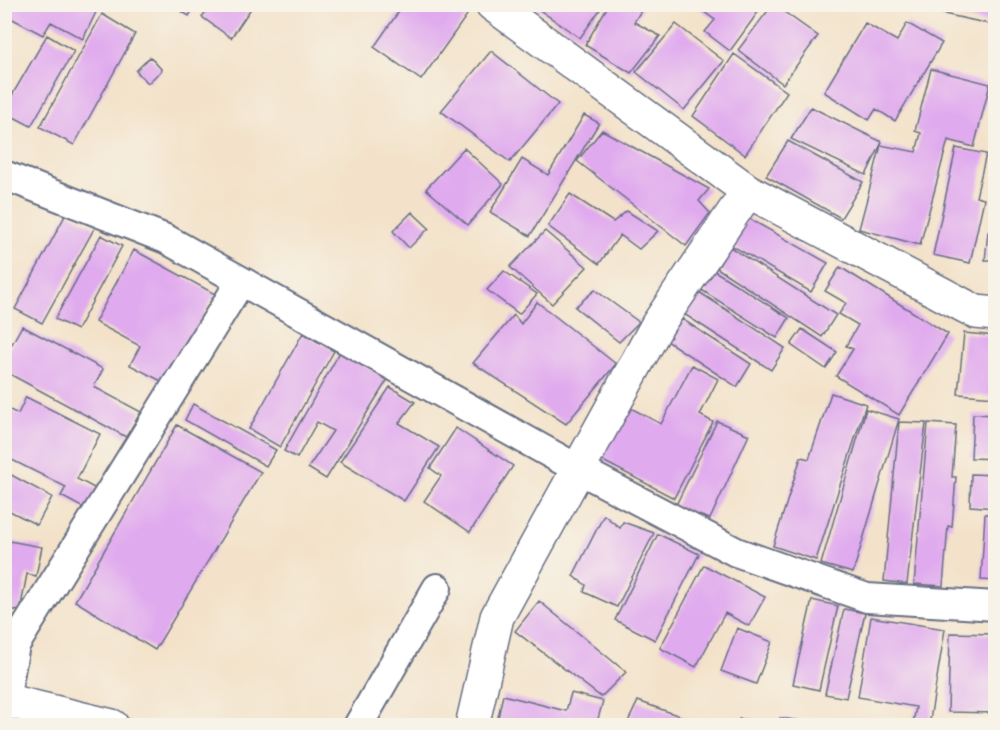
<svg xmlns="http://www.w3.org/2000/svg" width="1000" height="730" font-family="Pangolin,sans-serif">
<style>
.building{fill:#e0aaee}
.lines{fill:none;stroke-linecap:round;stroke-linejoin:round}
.lane-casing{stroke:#676e83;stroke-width:32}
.street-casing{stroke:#676e83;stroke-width:36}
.secondary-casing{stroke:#676e83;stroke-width:36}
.lane{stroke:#fff;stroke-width:28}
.street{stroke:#fff;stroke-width:33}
.secondary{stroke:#fff;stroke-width:33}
</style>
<rect width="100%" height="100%" fill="#f7f3e8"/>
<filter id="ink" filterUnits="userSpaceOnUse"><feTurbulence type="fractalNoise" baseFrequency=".0167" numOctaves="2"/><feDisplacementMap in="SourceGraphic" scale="12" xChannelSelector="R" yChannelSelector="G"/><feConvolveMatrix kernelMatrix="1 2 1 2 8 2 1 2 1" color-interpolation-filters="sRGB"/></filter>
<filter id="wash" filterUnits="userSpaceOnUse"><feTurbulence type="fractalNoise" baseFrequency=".008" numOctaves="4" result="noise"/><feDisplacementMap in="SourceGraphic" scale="24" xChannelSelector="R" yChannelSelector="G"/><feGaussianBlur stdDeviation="1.35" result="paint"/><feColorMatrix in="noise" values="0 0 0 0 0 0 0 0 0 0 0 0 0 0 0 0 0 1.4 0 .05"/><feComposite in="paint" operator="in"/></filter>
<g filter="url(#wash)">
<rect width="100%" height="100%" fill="#f3e2c9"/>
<g id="blocks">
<path class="building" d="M5,4H100L83,39L51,22L43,35L5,15Z
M169,4H196L189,16Z
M211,4H254L231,38L202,17Z
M404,4H452L467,15L421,80L374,47Z
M531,4H604L580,38Z
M609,4L644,6L634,22L660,36L631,73L585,45Z
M693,4H764L730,51L705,32L715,20Z
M773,4L818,36L783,84L738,50Z
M898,4H995L990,24Z
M102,14L135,34L74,145L40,127Z
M865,23L897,41L907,23L942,43L895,121L876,109L869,120L824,92Z
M676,24L724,61L684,110L636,72Z
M47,35L74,51L31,126L4,112V109Z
M491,51L558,104L510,162L441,111Z
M734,54L787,92L745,155L693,116Z
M150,57L162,70L148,83L136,71Z
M931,69L990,84L974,147L948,140L920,245L859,229L881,145L916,152L921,133L915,131Z
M811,107L882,142L866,175L791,139Z
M584,115L599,123L530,236L490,212L522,159L548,175Z
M602,130L709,189L699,201L710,213L686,246L577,161Z
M788,141L863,182L841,218L766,176Z
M464,148L503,184L468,225L426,189Z
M956,148L986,154L976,197L984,199L970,263L933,255Z
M994,193H996V228L991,227Z
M570,194L613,222L627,211L658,231L639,249L620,235L599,264L548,226Z
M67,212L95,227L42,323L15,309Z
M412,212L429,228L409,248L393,231Z
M748,218L828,263L811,292L731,245Z
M545,231L587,267L552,304L510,267Z
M988,232L996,233V260H985Z
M101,235L122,246L77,330L55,319Z
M730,247L836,315L822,337L717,268Z
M134,250L215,294L167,384L130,365L140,346L95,322Z
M840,267L948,334L899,415L836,376L853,349L846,346L858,325L839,314L846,303L825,291Z
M713,270L789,318L777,338L700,289Z
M504,271L537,294L519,314L487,290Z
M595,290L639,322L619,342L575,307Z
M699,292L785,348L771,370L684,314Z
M537,302L616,364L566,424L473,363L514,315L521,324Z
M682,319L751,364L737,387L667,341Z
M22,326L103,369L94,387L141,412L126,437L4,371V358Z
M802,329L837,352L826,369L791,345Z
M303,333L334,351L280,447L249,429Z
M964,333L996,336V397L958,394Z
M340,352L388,379L326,479L308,468L333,431L317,422L297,458L284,451Z
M692,365L718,379L700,415L713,422L674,498L599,459L627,406L661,424Z
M390,387L415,402L399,423L439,447L404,501L340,462Z
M831,393L866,404L816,560L773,546L801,457L809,459Z
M26,397L100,434L77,479L98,490L87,510L61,496L66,487L4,456V407L18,414Z
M193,404L276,450L266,466L185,420Z
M866,409L899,419L853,573L821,564Z
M973,414L996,415V459L971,458Z
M717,421L749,435L710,519L675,507Z
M899,422L926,423L907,584L884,581Z
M928,423L956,425L952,477H956L952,527L948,526L943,586L914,584Z
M177,425L261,472L155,650L75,601Z
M456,428L513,466L470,532L424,501L441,476L430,468Z
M4,471L52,497L37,525L4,508Z
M971,474L996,475V508L970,506Z
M985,514H996V581L981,580Z
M604,515L620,528L623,522L654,533L617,607L584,592L586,585L573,576Z
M658,534L699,554L655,640L615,620Z
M4,540L42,547L36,576L27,574L20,611L4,608Z
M704,565L765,597L749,626L725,613L696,667L660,648Z
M812,600L838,606L819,690L793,684Z
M539,601L626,672L601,697L515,631Z
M844,609L865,613L846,698L825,694Z
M871,617L945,629L929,726L913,723L916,707L858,697Z
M737,628L772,642L756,684L721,671Z
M950,633L996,634V713L948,712Z
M571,693L603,701L596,726H496L503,695L566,711Z
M638,701L705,725V726H626Z
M780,718L824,724L823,726H779Z
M739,719L754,720L753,726H736Z"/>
</g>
</g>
<g filter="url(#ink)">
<use href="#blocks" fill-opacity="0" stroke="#676e83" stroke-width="1.5"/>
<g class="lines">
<defs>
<path id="lane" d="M4,175L166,239L578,469L736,552L867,598L996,606
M5,700L15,645L241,281
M358,726L437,588"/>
<path id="street" d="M492,4L748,191L976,312L996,314
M472,726L497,617L658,324L748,191"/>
<path id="secondary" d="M4,700L112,726"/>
</defs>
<use href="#lane" class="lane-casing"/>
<use href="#street" class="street-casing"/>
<use href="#secondary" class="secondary-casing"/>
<use href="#lane" class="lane"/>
<use href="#street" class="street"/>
<use href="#secondary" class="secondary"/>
</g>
</g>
<rect width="1000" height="730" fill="none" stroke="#f7f3e8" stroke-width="24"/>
</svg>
